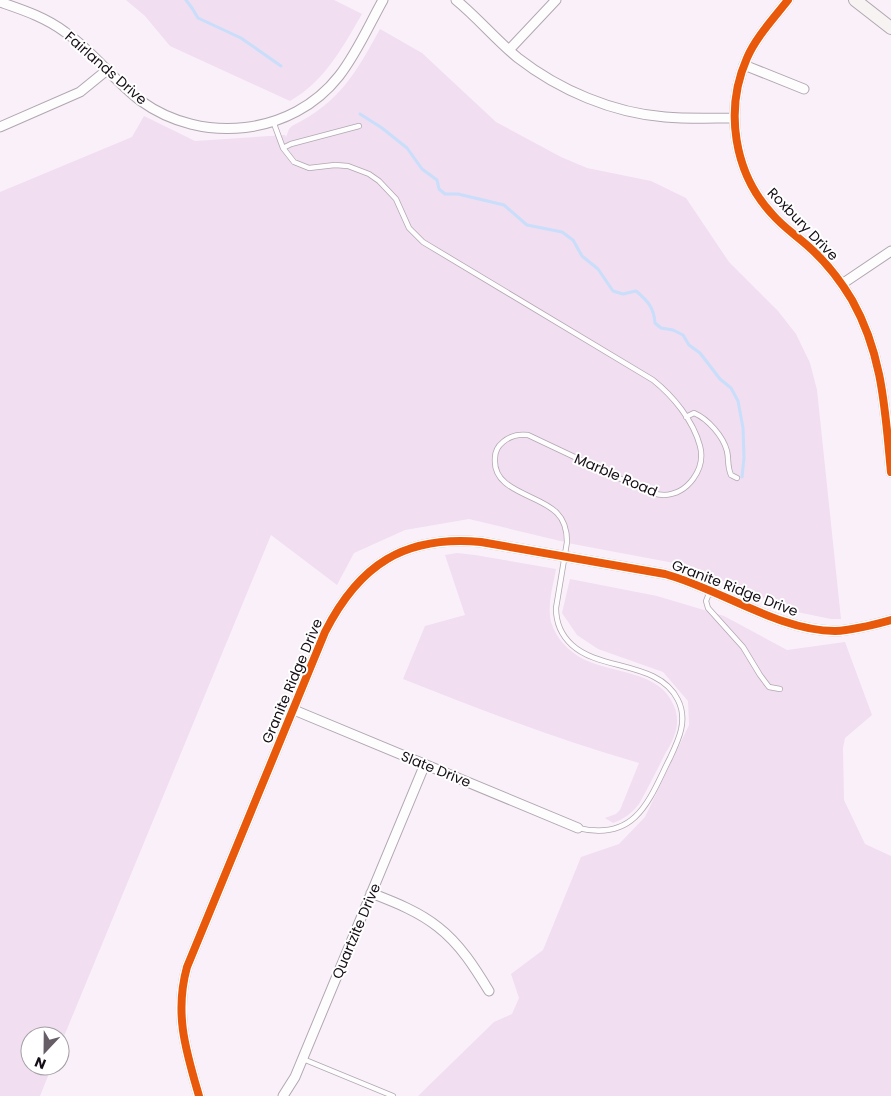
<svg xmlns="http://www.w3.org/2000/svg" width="891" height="1096" font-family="Poppins,sans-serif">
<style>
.green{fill:#f1def1}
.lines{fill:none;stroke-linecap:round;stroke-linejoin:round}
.stream{stroke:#c8defa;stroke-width:3}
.lane-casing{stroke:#b1a7b0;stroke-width:6}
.street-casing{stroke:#b1a7b0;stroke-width:11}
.secondary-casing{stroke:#b1a7b0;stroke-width:14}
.lane{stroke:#fefdfe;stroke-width:4.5}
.street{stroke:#fefdfe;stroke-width:9}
.secondary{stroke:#f7f3f2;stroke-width:12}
.cycleway-casing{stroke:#fff;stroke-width:11}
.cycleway{stroke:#e8590c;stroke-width:8}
.labels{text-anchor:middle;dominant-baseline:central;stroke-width:4;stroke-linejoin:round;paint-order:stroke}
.street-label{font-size:14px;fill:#160e16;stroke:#fff}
</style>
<rect width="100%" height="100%" fill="#faf0fa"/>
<path class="green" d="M126,0H334L362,14C342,48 325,81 290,101L170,46L145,16Z
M380,29L422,53L496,122L561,157L587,168L651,181L686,198L729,262L778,311L796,334L810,363L817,390L841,619H831L797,612L705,573L674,563L573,544L469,519L405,530L354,553L337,585L271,535L60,1046V1036H30V1066H52L40,1096H0V192L132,137L144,116L195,141L285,135L286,137L289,129L292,126C339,103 356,73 380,29Z
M457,553L475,555L556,569C553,586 547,605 551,622C556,638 568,651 583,659C612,674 660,670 674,706C678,715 678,727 674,736C672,743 667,750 664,756C656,772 648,788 639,804C631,814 624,819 613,823L605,818L616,814L620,810L639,763C559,740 481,710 403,679L425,626L465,615L445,555Z
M570,579L657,596L724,616L787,650L845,642L872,715L845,738L843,748L844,800L865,844L891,856V1096H418L494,1022L512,1014L519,998L511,974L543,950L581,857L619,844L645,817L689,725L688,701L663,672L598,649L577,635L562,613Z"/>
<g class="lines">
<path class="stream" d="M186,0L192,8L198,18L241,38L281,66
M360,114L382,128L407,148L422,169L437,180L439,189L445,194H458L504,205L527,225L562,232L573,240L582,256L598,269L613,291L623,294L636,291C648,301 654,308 655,323L661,328L673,330L683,335L689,345L700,353L720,379L731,388L738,401L743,428L744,458L742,477"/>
<defs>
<path id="lane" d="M273,121L283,148L294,162L309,168L335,165L348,166L369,174L379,181L396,199L409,228L423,242L653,380C673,396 693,420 700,446C706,469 688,494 664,495C655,495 646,491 638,487L528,435C519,434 511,435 503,442C498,446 495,452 495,458C492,492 539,494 557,513C565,521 567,531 567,542L556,608C556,623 561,635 572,645C600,671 659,661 678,700C688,720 679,739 670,758C660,777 651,802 635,817C619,832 599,833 578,828
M283,148L291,144L359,126
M686,417L694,413C708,419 723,436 727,451C729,460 727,466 731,475L737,478
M710,591L706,601L708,608L743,647L760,675L769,687L780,689
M303,1059L393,1096"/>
<path id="street" d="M456,0C478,18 496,40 518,58C559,90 613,113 665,117C688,119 711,118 734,118
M788,0C774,18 756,37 747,58C724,110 734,173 772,214C783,227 797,236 809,247C826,262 840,280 852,300C883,355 885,411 891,472
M0,2C23,10 45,17 65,32C93,51 114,81 141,101C202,145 292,136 339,76C357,53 369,25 383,0
M509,50L556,0
M744,65L804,89
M0,127L80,92L107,70
M842,284L891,251
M294,710L578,828
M371,893C394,902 418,911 438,927C460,944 475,968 489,991
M199,1096C186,1051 174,1014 187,967L325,632C359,565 404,535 481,542L665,574C720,589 779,631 835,631C854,630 873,625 891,620
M283,1096L295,1077L425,764"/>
<path id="secondary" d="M855,0L891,28"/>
</defs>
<use href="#lane" class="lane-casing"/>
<use href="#street" class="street-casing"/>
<use href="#secondary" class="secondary-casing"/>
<use href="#lane" class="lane"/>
<use href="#street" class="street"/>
<use href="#secondary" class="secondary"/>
<defs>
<path id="cycleway" d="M788,0C774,18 756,37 747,58C724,110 734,173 772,214C783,227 797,236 809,247C826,262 840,280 852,300C883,355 885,411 891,472
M199,1096C186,1051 174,1014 187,967L325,632C359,565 404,535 481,542L665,574C720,589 779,631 835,631C854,630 873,625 891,620"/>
</defs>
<use href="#cycleway" class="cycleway-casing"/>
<use href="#cycleway" class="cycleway"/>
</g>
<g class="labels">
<g class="street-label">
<text transform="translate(106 68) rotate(41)">Fairlands Drive</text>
<text transform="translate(803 224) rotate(46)">Roxbury Drive</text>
<text transform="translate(616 475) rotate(23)">Marble Road</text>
<text transform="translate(735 588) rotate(21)">Granite Ridge Drive</text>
<text transform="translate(292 681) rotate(-67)">Granite Ridge Drive</text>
<text transform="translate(436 769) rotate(22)">Slate Drive</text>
<text transform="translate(356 931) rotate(-67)">Quartzite Drive</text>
</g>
</g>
<g transform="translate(45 1051) rotate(202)"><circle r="24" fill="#ffffff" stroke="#a29fa2"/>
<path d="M0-4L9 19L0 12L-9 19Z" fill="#665d66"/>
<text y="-8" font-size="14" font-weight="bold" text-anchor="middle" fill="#160e16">N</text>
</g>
</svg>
